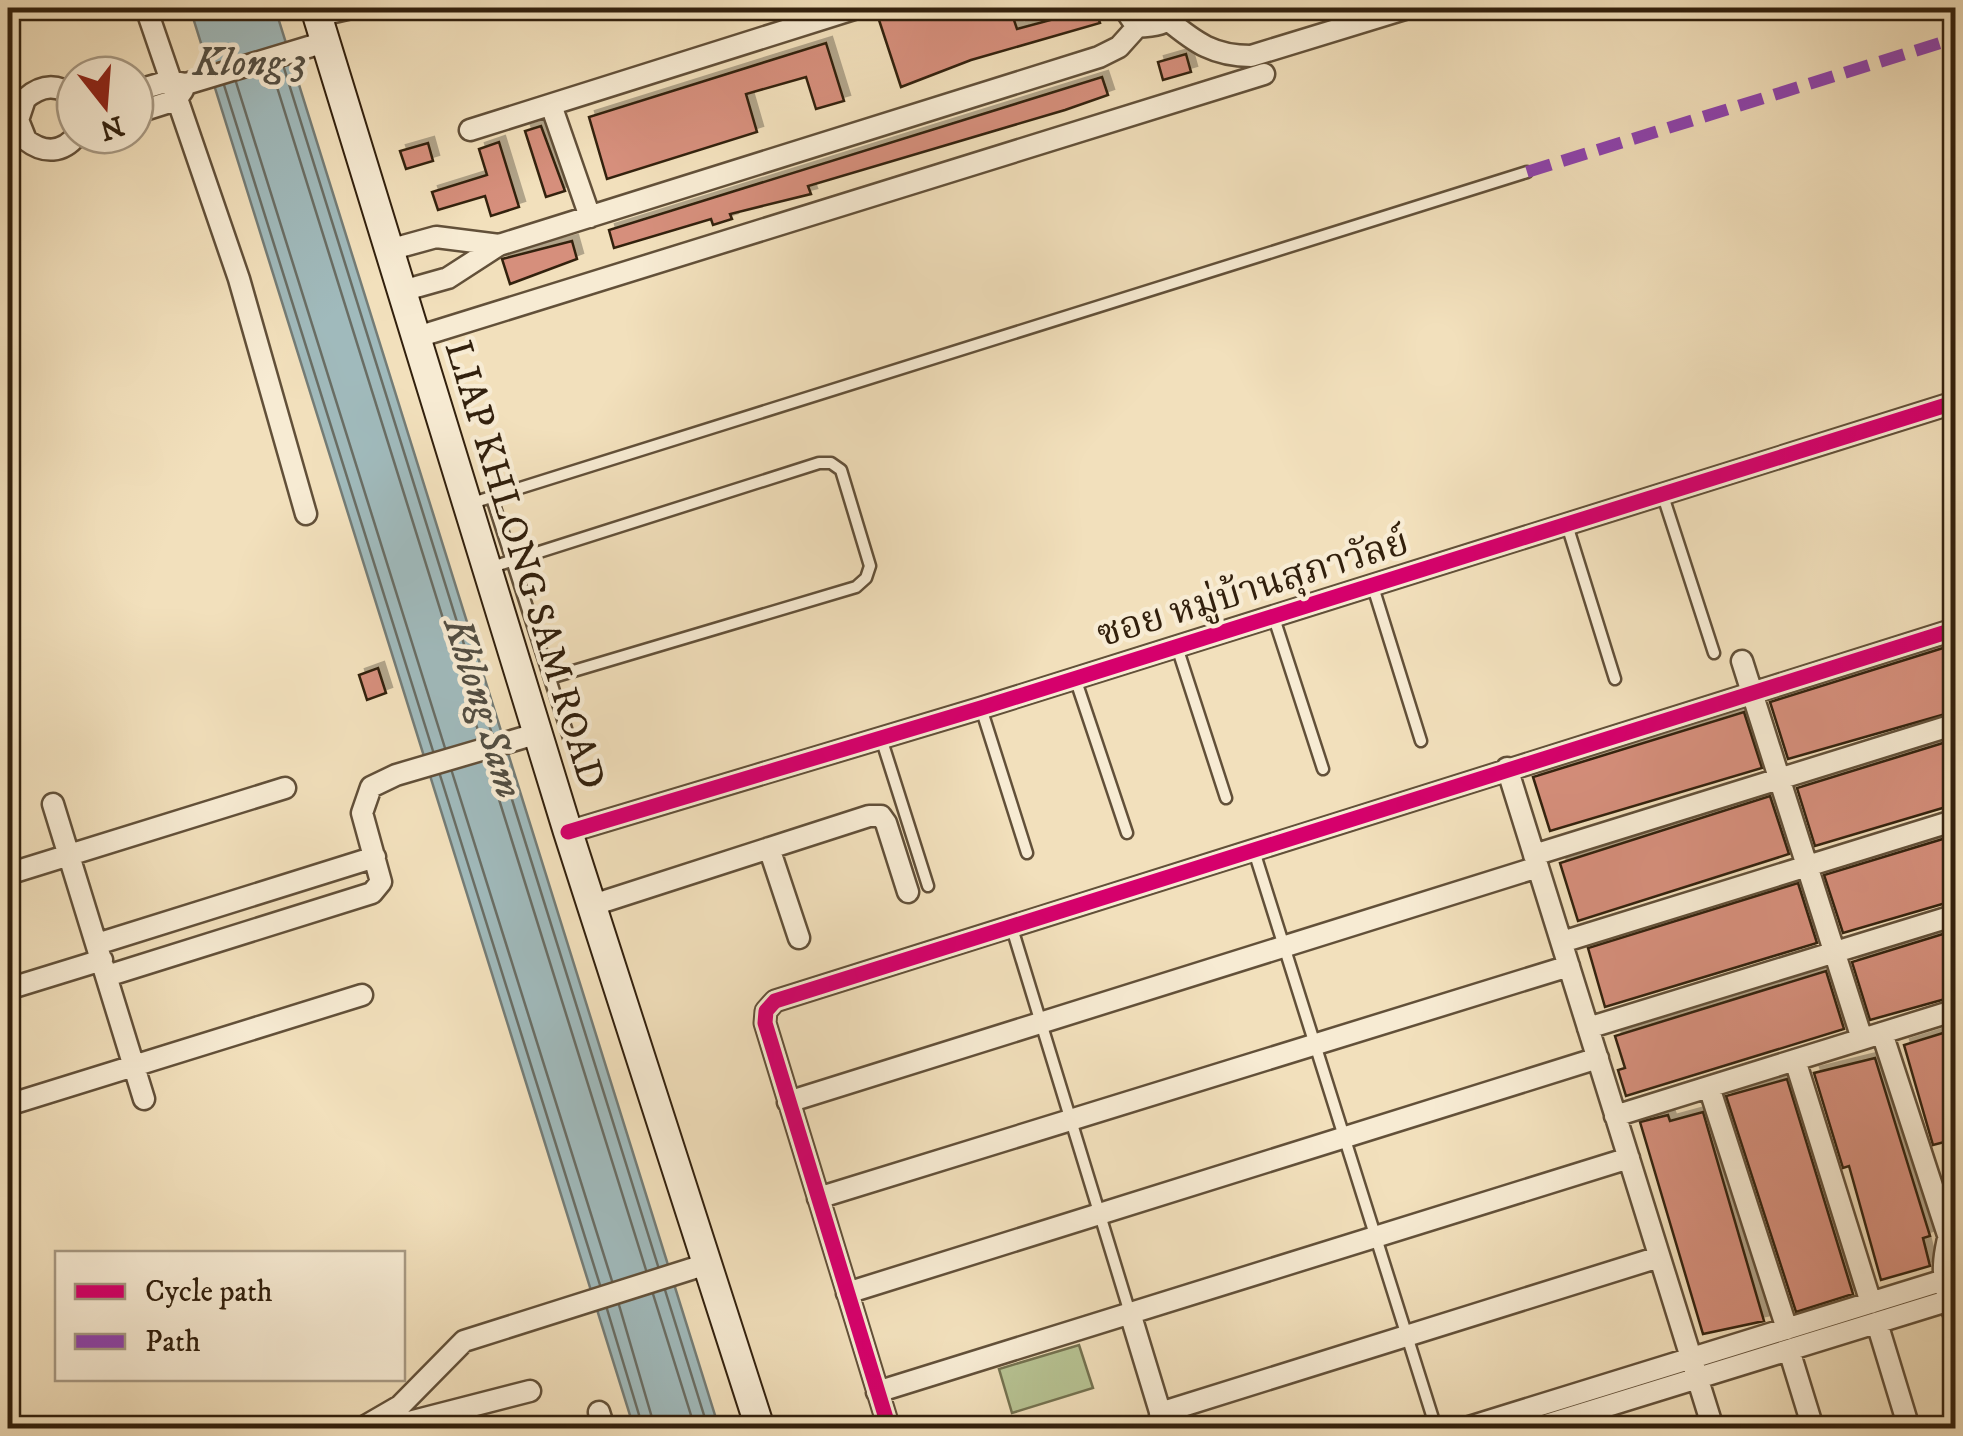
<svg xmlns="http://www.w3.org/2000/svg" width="1963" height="1436" font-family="'IM FELL DW Pica','Noto Serif Thai',serif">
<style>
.green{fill:#b7c393;stroke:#747250;stroke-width:2.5}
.water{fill:#a0babc;stroke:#747c76;stroke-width:2.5}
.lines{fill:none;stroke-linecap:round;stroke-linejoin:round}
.shore{stroke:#696d64;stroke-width:2.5}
.building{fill:#d68f7c;stroke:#32200d;stroke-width:2.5;filter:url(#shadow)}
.service-casing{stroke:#625039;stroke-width:15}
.minor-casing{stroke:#625039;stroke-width:25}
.secondary-casing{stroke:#32200d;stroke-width:32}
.service{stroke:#f7ebd3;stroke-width:10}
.minor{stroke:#f7ebd3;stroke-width:20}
.secondary{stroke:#f7ebd3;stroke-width:28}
.quiet{stroke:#8e44ad;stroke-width:12;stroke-dasharray:25 12;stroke-linecap:butt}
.cycleway-casing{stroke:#f7ebd3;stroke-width:21}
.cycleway{stroke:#d6006c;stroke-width:15}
.labels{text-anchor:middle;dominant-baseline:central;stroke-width:9;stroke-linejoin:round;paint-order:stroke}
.street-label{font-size:38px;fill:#32200d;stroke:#f7ebd3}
.water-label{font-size:40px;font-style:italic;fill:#534e42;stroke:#f7ebd3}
</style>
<defs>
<filter id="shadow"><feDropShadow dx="6" dy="-6" stdDeviation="0" flood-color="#0004"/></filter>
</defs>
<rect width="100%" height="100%" fill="#f2e0bc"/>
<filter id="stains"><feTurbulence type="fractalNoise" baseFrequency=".002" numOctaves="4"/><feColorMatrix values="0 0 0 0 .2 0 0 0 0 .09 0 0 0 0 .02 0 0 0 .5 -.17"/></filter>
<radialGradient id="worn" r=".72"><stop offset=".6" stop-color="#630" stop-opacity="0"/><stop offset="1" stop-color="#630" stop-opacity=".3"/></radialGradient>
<path class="green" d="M1079,1345L1093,1388L1012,1413L999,1369Z"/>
<path class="water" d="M190,8H275L719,1428H634Z"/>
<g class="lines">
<path class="shore" d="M284,68L492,734
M272,71L480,737
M236,82L445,748
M224,85L433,751
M499,758L658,1266
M487,761L646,1270
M452,772L612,1281
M440,775L600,1285
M665,1290L708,1428
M653,1294L695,1428
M619,1305L655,1428
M607,1309L643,1428"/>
</g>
<path class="building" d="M925,8H1010L1017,29L1095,8L1100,23L971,60L901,87L879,20Z
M826,43L844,101L816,109L806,77L746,94L757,132L607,179L589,117Z
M1186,54L1191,72L1163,80L1158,62Z
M1102,77L1108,95L1065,110L808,186L811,194L730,214L732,219L713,225L711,219L614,248L609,230Z
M541,126L565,191L546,197L525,131Z
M499,142L519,207L491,216L485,196L438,210L432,192L487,175L479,149Z
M428,143L433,161L406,169L400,151Z
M572,241L577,259L510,284L502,259Z
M1956,644V711L1788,759L1770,702Z
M378,668L386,693L367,700L359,675Z
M1744,712L1762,768L1550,831L1533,777Z
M1956,739V804L1815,846L1797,788Z
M1770,796L1789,854L1578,921L1560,863Z
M1956,835V900L1843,933L1824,875Z
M1798,883L1817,943L1605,1007L1588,948Z
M1956,930V996L1870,1020L1852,962Z
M1826,971L1844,1029L1626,1096L1618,1070L1625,1068L1615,1036Z
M1956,1029V1139L1933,1145L1904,1045Z
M1875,1058L1930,1236L1923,1238L1930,1266L1881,1280L1849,1166L1843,1168L1814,1073Z
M1787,1079L1853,1294L1796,1312L1726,1096Z
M1703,1112L1764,1321L1703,1334L1640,1122L1668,1115L1670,1121Z"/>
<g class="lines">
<defs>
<path id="service" d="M322,20L374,8
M1663,496L1714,653
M492,498L569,738
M469,504L1527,172
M1567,525L1615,679
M489,568L819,463H831L841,470L870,566L866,578L856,587L550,678
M1373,587L1421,741
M1273,615L1323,769
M1177,647L1226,798
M1075,678L1127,833
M981,708L1027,853
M881,738L928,886
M1253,848L1436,1428
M1011,925L1130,1313"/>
<path id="minor" d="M146,8L239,279L306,514
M1124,8L1137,27C1154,25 1168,27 1175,8
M1168,20C1196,43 1214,56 1251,56L1408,8
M135,91L169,81L186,84L325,42
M75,97C58,84 42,84 25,99L18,120L26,140C44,154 63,153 77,135
M551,105L590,217
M135,113L176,100L183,90
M470,130L857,8
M389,250L436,237L499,245
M402,291L448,278L499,245L1099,57L1119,47L1137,27
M414,338L1264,74
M1742,661L1862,1039
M1507,768L1713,1428
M53,804L144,1099
M568,832L981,708L1956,402
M769,848L799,938
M1534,855L1956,724
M8,874L285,788
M593,905L869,816H881L886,823L908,892
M1562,942L1956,820
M97,944L375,857
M107,976L372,893L381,882L362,813L371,787L396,775L539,733
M8,989L102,960
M1588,1028L1956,915
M1882,1033L1948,1235
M1795,1060L1871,1303
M1709,1087L1787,1329
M788,1102L1538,867
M8,1105L362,995
M1615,1116L1956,1010
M818,1198L1569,966
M1956,1210C1943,1251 1937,1279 1956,1319
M847,1293L1598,1058
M1130,1313L1165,1428
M1877,1323L1909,1428
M1789,1350L1813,1428
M877,1392L1629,1158
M599,1412L604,1428
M1160,1413L1659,1257
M362,1428L400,1406L464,1341L707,1264
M386,1428L530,1391
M889,1428L765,1023L766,1011L775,1001L1956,629
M1466,1428L1941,1281
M1536,1428L1947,1301"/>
<path id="secondary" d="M315,8L568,832L760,1428"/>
</defs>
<use href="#service" class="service-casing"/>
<use href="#minor" class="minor-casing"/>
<use href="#secondary" class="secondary-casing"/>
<use href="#service" class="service"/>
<use href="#minor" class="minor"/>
<use href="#secondary" class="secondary"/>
<path class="quiet" d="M1527,172L1956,38"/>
<defs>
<path id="cycleway" d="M568,832L981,708L1956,402
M889,1428L765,1023L766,1011L775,1001L1956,629"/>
</defs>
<use href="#cycleway" class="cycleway-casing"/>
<use href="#cycleway" class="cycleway"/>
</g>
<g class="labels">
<g class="street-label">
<text transform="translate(524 565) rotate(73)">LIAP KHLONG SAM ROAD</text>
<text transform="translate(1253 589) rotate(-17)">ซอย หมู่บ้านสุภาวัลย์</text>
</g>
<g class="water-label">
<text x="250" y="64">Klong 3</text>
<text transform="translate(482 708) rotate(73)">Khlong Sam</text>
</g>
</g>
<rect width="1963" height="1436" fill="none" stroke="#f2e0bc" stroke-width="40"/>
<rect x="10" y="10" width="1943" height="1416" fill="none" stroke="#32200d" stroke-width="5"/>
<rect x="20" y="20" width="1923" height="1396" fill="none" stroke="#32200d" stroke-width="2.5"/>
<rect x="55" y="1251" width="350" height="130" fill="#f7ebd3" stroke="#a89a84" stroke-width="2.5"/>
<rect x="75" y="1284" width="50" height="15" fill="#d6006c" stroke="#a89a84" stroke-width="2.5"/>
<text x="145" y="1301" font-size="30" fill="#32200d">Cycle path</text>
<rect x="75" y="1334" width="50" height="15" fill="#8e44ad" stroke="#a89a84" stroke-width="2.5"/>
<text x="145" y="1351" font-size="30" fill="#32200d">Path</text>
<g transform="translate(105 105) rotate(163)"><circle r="48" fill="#f7ebd3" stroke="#a89a84" stroke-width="2.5"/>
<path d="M0-8L18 38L0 25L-18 38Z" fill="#8f2418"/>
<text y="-15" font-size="28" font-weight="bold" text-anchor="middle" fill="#32200d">N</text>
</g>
<rect width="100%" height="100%" filter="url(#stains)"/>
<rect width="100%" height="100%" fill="url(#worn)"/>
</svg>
